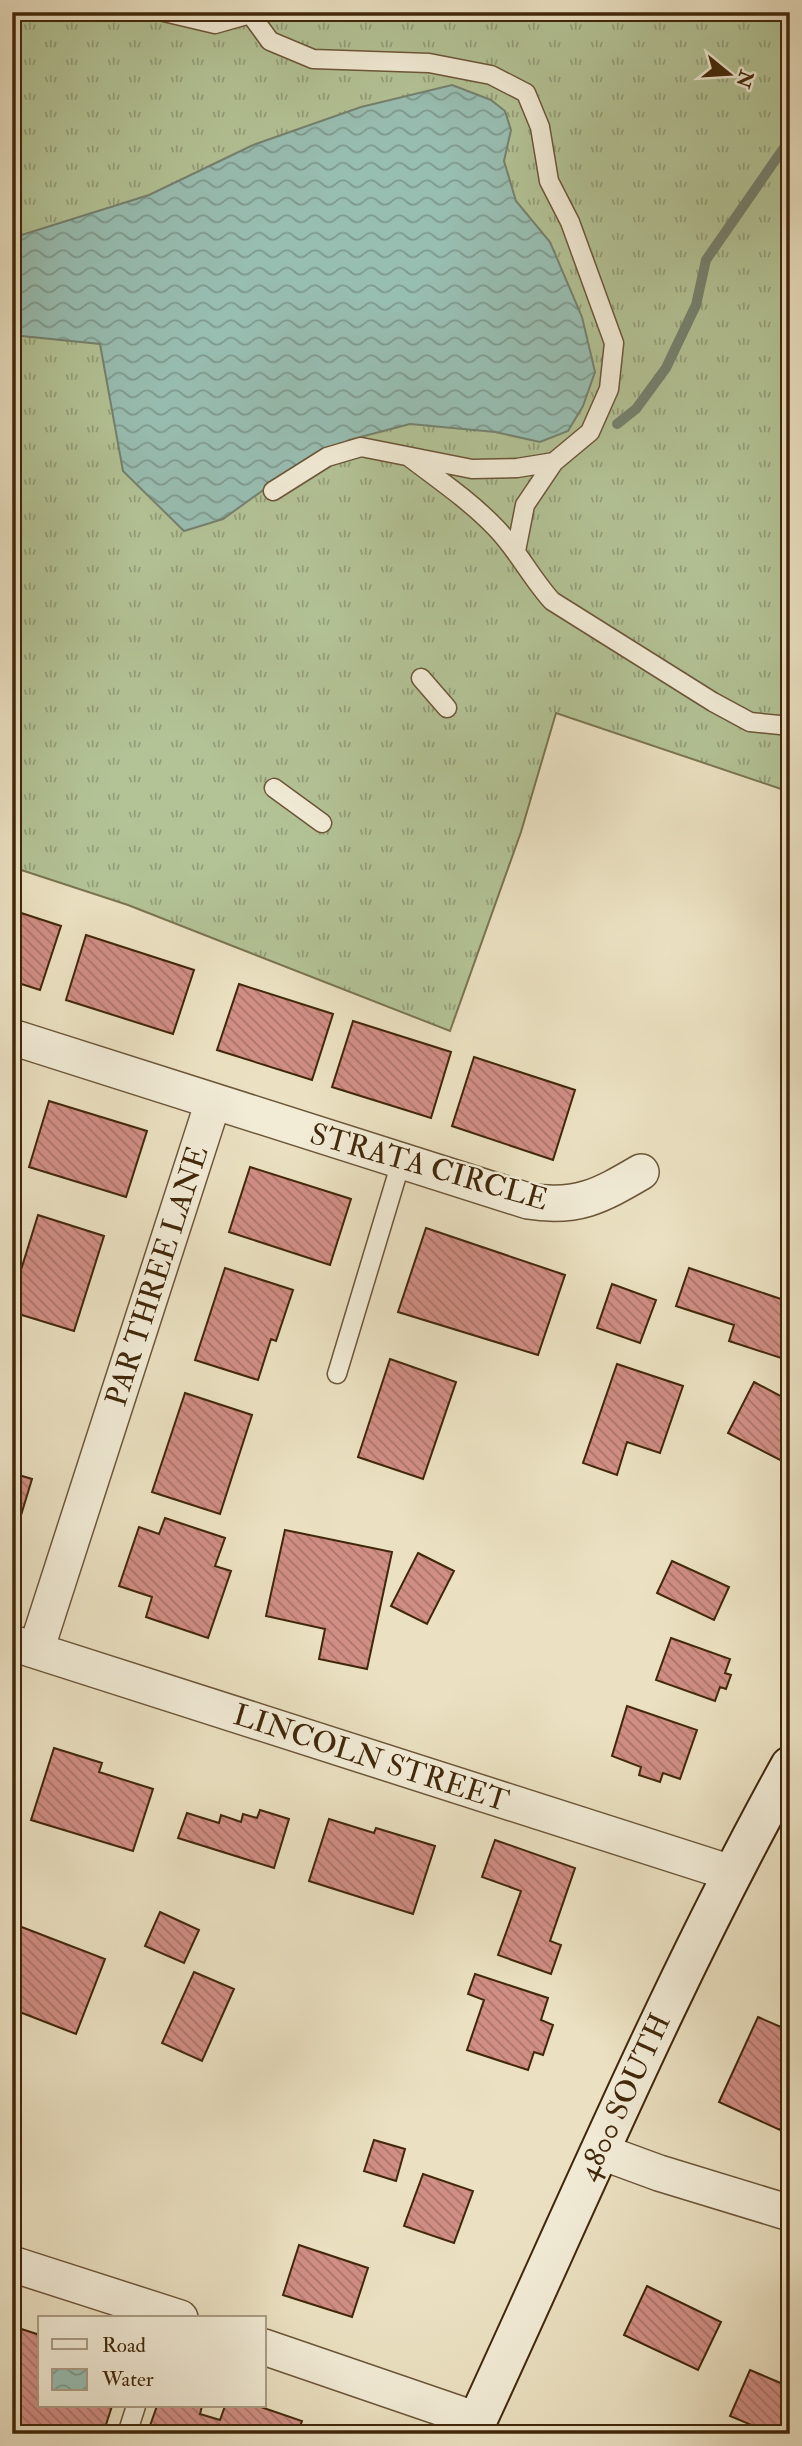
<svg xmlns="http://www.w3.org/2000/svg" width="802" height="2446" font-family="'IM FELL Double Pica',serif">
<style>
.grass{fill:url(#grass-tufts);stroke:#7a7550;stroke-width:2}
.water{fill:url(#water-waves);stroke:#75826f;stroke-width:2}
.lines{fill:none;stroke-linecap:round;stroke-linejoin:round}
.stream{stroke:#75826f;stroke-width:10}
.building{fill:url(#building-back-hatch);stroke:#41270a;stroke-width:2}
.lane-casing{stroke:#6c5638;stroke-width:21}
.street-casing{stroke:#6c5638;stroke-width:38}
.secondary-casing{stroke:#41270a;stroke-width:42}
.lane{stroke:#f2ecd7;stroke-width:18}
.street{stroke:#f2ecd7;stroke-width:35}
.secondary{stroke:#f2ecd7;stroke-width:38}
.labels{text-anchor:middle;dominant-baseline:central;stroke-width:5;stroke-linejoin:round;paint-order:stroke}
.street-label{font-size:30px;fill:#41270a;stroke:#f2ecd7}
</style>
<defs>
<pattern id="grass-tufts" width="24" height="20" patternUnits="userSpaceOnUse" patternTransform="scale(1.75)"><rect width="24" height="20" fill="#b3c396"/><path d="M3 7l-1-3M5 7V3M7 7l1-3M15 17l-1-3M17 17v-4M19 17l1-3" fill="none" stroke="#939e79"/></pattern>
<pattern id="water-waves" width="16" height="10" patternUnits="userSpaceOnUse" patternTransform="scale(1.75)"><rect width="16" height="10" fill="#98beb2"/><path d="M0 5q4-4 8 0t8 0" fill="none" stroke="#7e9a8f"/></pattern>
<pattern id="building-back-hatch" width="6" height="6" patternUnits="userSpaceOnUse" patternTransform="scale(1.75)"><rect width="6" height="6" fill="#d18e85"/><path d="M-1 5l2 2M0 0l6 6M5-1l2 2" fill="none" stroke="#ab746b"/></pattern>
</defs>
<rect width="100%" height="100%" fill="#ebe1c2"/>
<filter id="stains"><feTurbulence type="fractalNoise" baseFrequency=".00286" numOctaves="4"/><feColorMatrix values="0 0 0 0 .2 0 0 0 0 .09 0 0 0 0 .02 0 0 0 .5 -.17"/></filter>
<radialGradient id="worn" r=".72"><stop offset=".6" stop-color="#630" stop-opacity="0"/><stop offset="1" stop-color="#630" stop-opacity=".3"/></radialGradient>
<path class="grass" d="M12,12H790V792L556,713L521,832L450,1031L128,905L12,867Z"/>
<path class="water" d="M452,85L491,100L505,111L511,130L504,161L516,201L550,242L582,317L595,372L583,406L568,431L540,442L495,432L410,424L349,440L280,478L223,519L184,531L123,471L100,344L12,335V238L149,195L253,145L361,107Z"/>
<g class="lines">
<path class="stream" d="M617,424L636,409L666,368L696,305L706,260L790,139"/>
</g>
<path class="building" d="M12,910L61,926L40,990L12,981Z
M86,935L194,970L173,1034L66,1000Z
M239,984L333,1014L312,1080L217,1050Z
M353,1021L451,1052L431,1118L332,1087Z
M474,1057L575,1090L553,1160L452,1126Z
M49,1101L147,1131L126,1197L29,1167Z
M250,1167L351,1199L330,1265L229,1232Z
M38,1215L104,1236L74,1331L12,1312V1299Z
M426,1228L565,1275L538,1355L398,1312Z
M225,1268L293,1290L276,1341L271,1339L258,1380L195,1360Z
M689,1268L790,1302L787,1360L729,1341L734,1325L676,1306Z
M612,1284L656,1300L640,1343L597,1328Z
M390,1359L456,1382L423,1479L358,1457Z
M617,1364L683,1386L660,1453L627,1442L617,1475L583,1463Z
M754,1382L790,1401V1465L728,1433Z
M185,1393L252,1415L220,1514L152,1492Z
M12,1473L32,1479L12,1545Z
M165,1518L225,1538L215,1566L231,1571L208,1638L146,1617L152,1597L119,1586L139,1527L159,1534Z
M285,1530L392,1552L367,1669L319,1659L325,1629L266,1616Z
M418,1553L454,1571L427,1624L391,1606Z
M672,1561L729,1587L714,1620L657,1593Z
M671,1638L730,1659L725,1673L731,1675L726,1689L720,1687L715,1701L656,1680Z
M627,1706L697,1730L680,1779L663,1773L660,1782L639,1775L641,1767L612,1756Z
M54,1748L102,1763L99,1772L153,1789L133,1851L31,1820Z
M260,1810L289,1819L274,1868L178,1838L187,1813L219,1823L221,1815L241,1822L243,1814L257,1818Z
M329,1819L374,1833L376,1828L435,1846L413,1914L309,1881Z
M495,1840L575,1868L550,1941L561,1945L551,1974L498,1955L521,1891L482,1877Z
M160,1912L199,1930L184,1963L145,1946Z
M19,1926L105,1959L76,2034L12,2009V1932L15,1934Z
M194,1972L234,1989L202,2061L162,2043Z
M475,1974L548,1998L541,2020L553,2025L543,2055L534,2052L528,2070L467,2050L484,2000L468,1994Z
M758,2017L790,2031V2110L780,2130L719,2102Z
M374,2140L405,2149L396,2181L364,2171Z
M423,2174L473,2191L454,2243L404,2226Z
M299,2245L368,2268L352,2317L283,2295Z
M647,2286L721,2322L698,2370L624,2335Z
M12,2326L40,2335V2406H112L103,2434H12Z
M750,2370L790,2387V2434H773L730,2416Z
M157,2406H202L200,2414L220,2420L225,2406H258L302,2421L297,2434H147Z"/>
<g class="lines">
<defs>
<path id="lane" d="M164,12L215,24L257,12
M251,15L270,41L313,59L429,63L491,75L526,93L540,127L549,181L570,222L614,343L609,389L590,432L554,462L525,505L516,551
M409,457C438,479 470,501 495,527C517,549 531,578 552,601L713,702L750,722L790,726
M273,491L327,457L361,447L472,469L517,468L554,462
M421,678L447,708
M274,788L322,823
M337,1374L401,1162
M127,2434L136,2406"/>
<path id="street" d="M12,1037L528,1201C577,1209 600,1196 641,1172
M12,1643L731,1873
M36,1650L213,1102
M599,2151L659,2173L790,2213
M12,2264L180,2318
M264,2347L477,2420"/>
<path id="secondary" d="M471,2434C575,2210 670,1982 790,1766"/>
</defs>
<use href="#lane" class="lane-casing"/>
<use href="#street" class="street-casing"/>
<use href="#secondary" class="secondary-casing"/>
<use href="#lane" class="lane"/>
<use href="#street" class="street"/>
<use href="#secondary" class="secondary"/>
</g>
<g class="labels">
<g class="street-label">
<text transform="translate(429 1167) rotate(16)">STRATA CIRCLE</text>
<text transform="translate(157 1276) rotate(-72)">PAR THREE LANE</text>
<text transform="translate(371 1758) rotate(18)">LINCOLN STREET</text>
<text transform="translate(624 2097) rotate(-65)">4800 SOUTH</text>
</g>
</g>
<rect width="802" height="2446" fill="none" stroke="#ebe1c2" stroke-width="42"/>
<rect x="14" y="14" width="774" height="2418" fill="none" stroke="#41270a" stroke-width="3.5"/>
<rect x="21" y="21" width="760" height="2404" fill="none" stroke="#41270a" stroke-width="2"/>
<rect x="38" y="2316" width="228" height="91" fill="#f2ecd7" stroke="#ab9d85" stroke-width="2"/>
<rect x="52" y="2339" width="35" height="10" fill="#f2ecd7" stroke="#ab9d85" stroke-width="2"/>
<text x="102" y="2352" font-size="21" fill="#41270a">Road</text>
<rect x="52" y="2369" width="35" height="21" fill="url(#water-waves)" stroke="#ab9d85" stroke-width="2"/>
<text x="102" y="2386" font-size="21" fill="#41270a">Water</text>
<g transform="translate(729 74) rotate(108)" stroke="#f2ecd7" stroke-width="5" paint-order="stroke">
<path d="M0-5L12 26L0 18L-12 26Z" fill="#41270a"/>
<text y="-10" font-size="19" font-weight="bold" text-anchor="middle" fill="#41270a">N</text>
</g>
<rect width="100%" height="100%" filter="url(#stains)"/>
<rect width="100%" height="100%" fill="url(#worn)"/>
</svg>
